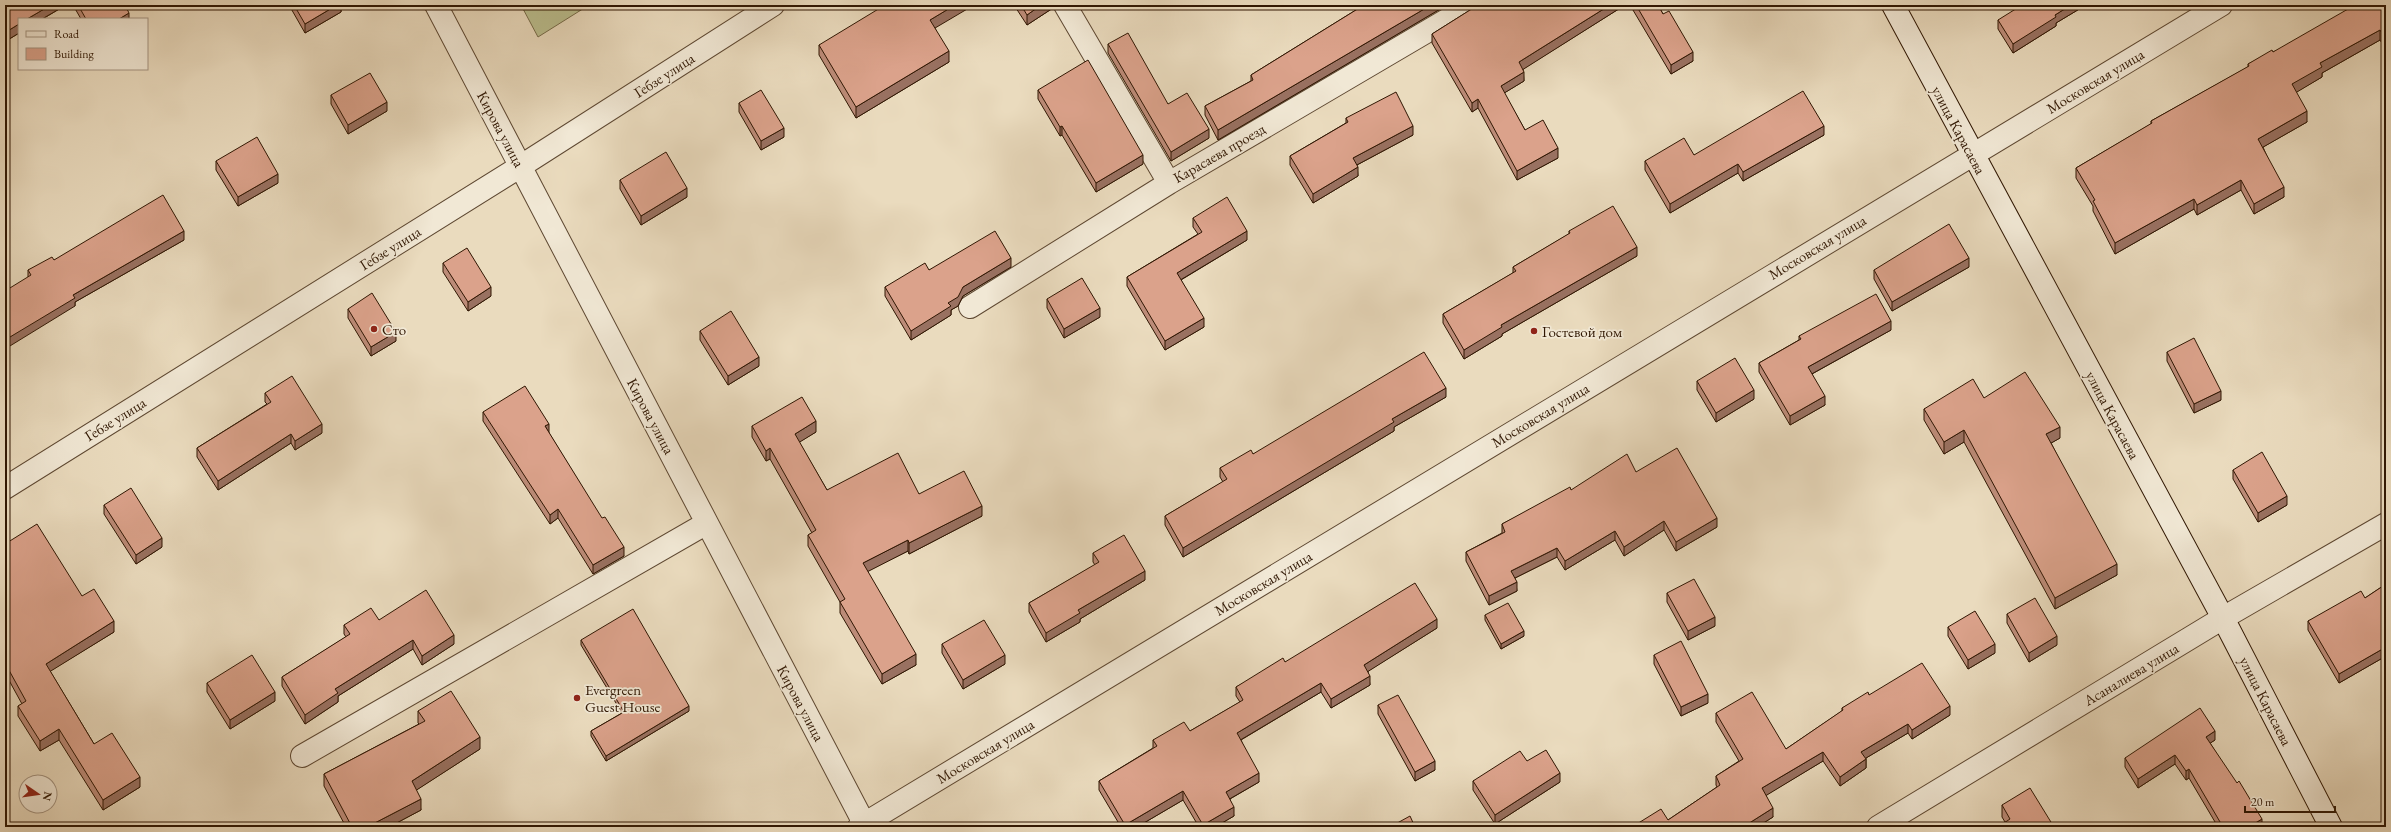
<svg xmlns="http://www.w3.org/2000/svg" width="2391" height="832" font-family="'EB Garamond',serif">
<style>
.green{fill:#bbbf8f;stroke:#766b49}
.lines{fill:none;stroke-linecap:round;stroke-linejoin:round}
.street-casing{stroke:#5e4832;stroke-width:24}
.secondary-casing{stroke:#301703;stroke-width:24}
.street{stroke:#f1e8d5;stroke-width:22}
.secondary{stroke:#f1e8d5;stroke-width:22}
.wall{fill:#bc8b78;stroke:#301703}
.shaded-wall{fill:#997161;stroke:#301703}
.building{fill:#dba28b;stroke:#301703}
.poi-dot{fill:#8f2418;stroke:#f1e8d5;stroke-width:1.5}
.labels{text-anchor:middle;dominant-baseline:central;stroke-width:3.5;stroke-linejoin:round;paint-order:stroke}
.street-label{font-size:15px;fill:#301703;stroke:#f1e8d5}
.poi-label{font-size:15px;fill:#301703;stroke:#f1e8d5;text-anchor:start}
</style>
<rect width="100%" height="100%" fill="#eadbbe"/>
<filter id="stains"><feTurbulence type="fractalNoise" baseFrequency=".005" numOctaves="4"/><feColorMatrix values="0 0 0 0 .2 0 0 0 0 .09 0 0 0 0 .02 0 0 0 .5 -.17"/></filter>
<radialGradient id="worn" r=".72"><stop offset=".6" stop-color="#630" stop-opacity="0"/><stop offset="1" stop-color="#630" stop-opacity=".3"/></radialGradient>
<path class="green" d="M521,5H589L538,37Z"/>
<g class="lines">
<defs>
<path id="street" d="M436,5L866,827
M1065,5L1169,183
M970,307L1169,183L1472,5
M5,488L521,166L773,5
M302,756L707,523
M859,827L2221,5
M1878,827L2223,618L2386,524"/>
<path id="secondary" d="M1893,5L2223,618L2331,827"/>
</defs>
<use href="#street" class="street-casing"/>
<use href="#secondary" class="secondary-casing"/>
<use href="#street" class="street"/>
<use href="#secondary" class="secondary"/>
</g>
<path class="wall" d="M5,5H66L6,41L5,39Z
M73,5H125L129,19H81Z
M289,5H341V12L305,33Z
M1014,5H1053V8L1027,25Z
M1364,5H1447L1218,140L1205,115V106L1251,81V75Z
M1478,5H1625L1523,69L1524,81L1504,93L1525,130L1558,158L1517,180L1478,108L1472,112L1432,43V34Z
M1630,5H1658L1663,14L1693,61L1671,74Z
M2086,5L2056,23V26L2013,53L1998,29V20Z
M2386,5L2383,45L2380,40L2322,73V77L2296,92L2307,122L2263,147L2284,197L2254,214L2241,190L2197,215L2194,209L2115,254L2093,211V206L2076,178V168L2151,124V121L2248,67V64L2273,52Z
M935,28L949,62L856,118L819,55V45Z
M1108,44L1168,104L1209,138L1171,161L1108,53Z
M1038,90L1143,164L1096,192L1062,135L1060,136L1038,99Z
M331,95L387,111L348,134L331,104Z
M739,103L784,137L761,150L739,112Z
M1346,118L1413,135L1357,165L1358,176L1313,203L1290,165V156L1346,123Z
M1824,135L1743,181L1738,173L1670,213L1645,170V161L1694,155Z
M216,161L278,183L238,206L216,170Z
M620,180L687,197L641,225L620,189Z
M1193,218L1247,240L1181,280L1204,327L1165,350L1127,286V277L1198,234L1193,227Z
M1569,231L1637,256L1502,334V336L1464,359L1443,323V314L1513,273V267L1569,234Z
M184,240L75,302V306L28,277V270L54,260Z
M443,263L491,296L468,311L443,272Z
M1011,267L963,296L958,306L951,310V315L911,340L885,296V287L929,270Z
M1969,267L1892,311L1874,279V270Z
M1047,299L1100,317L1064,338L1047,308Z
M348,309L396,341L371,356L348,318Z
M1891,330L1812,374L1825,405L1790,425L1759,372V363L1799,340V336Z
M700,331L759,366L728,385L700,340Z
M2167,352L2221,400L2194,413L2167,361Z
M1697,381L1754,399L1716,422L1697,390Z
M265,393L322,433L295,450L291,443L218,490L197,457V448L267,404L265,402Z
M1446,397L1394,427V431L1183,557L1165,525V516L1223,482L1220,477V468L1253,454Z
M1984,398L2060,438L2051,443L2117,575L2055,609L1964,442L1944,454L1924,420V409Z
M483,412L549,433L624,556L593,574L558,518L550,524L483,421Z
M752,426L816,432L799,442L827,490L919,494L982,516L909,554L908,551L867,571L916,665L882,684L840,613V602L808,546V535L812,533L770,459L766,461L752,437Z
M2233,470L2287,505L2258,522L2233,479Z
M1636,472L1717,527L1676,551L1664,530L1624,556L1615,540L1565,570L1557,557L1515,578L1517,591L1489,605L1466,561V552L1502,533V524L1571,490Z
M104,505L162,547L136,564L104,514Z
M5,544L82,596L114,632L50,671L94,744L140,787L103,810L59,740L40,751L18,716V706L22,704L5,673Z
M1093,553L1145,580L1080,619V622L1046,642L1029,612V603L1095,565L1093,562Z
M2386,584V656L2339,683L2308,630V621L2365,598Z
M1667,593L1715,626L1688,640L1667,602Z
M2007,614L2057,645L2029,662L2007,623Z
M1485,615L1524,636L1501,649L1485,620Z
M379,620L454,644L422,665L413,649L338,696V702L305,724L282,686V677L346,637L344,634V625Z
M1948,627L1995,653L1968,669L1948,636Z
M1437,628L1368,671L1370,685L1331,708L1321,692L1241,740L1259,782L1230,799L1234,816L1215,827H1199L1183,800L1137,827H1121L1099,790V781L1153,748V740L1190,731L1240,702L1236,696V687L1285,662Z
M581,640L689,711L606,761L591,736V731L622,713L581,645Z
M942,644L1005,664L963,689L942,653Z
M1654,655L1708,703L1681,716L1654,664Z
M207,683L275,701L230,729L207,692Z
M1869,695L1950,715L1912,739L1908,733L1866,758V768L1840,786L1823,761L1766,795L1773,817L1757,827H1632L1668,820L1717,787L1716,785V776L1739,761L1716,722V713L1786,749L1842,711V708Z
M1378,705L1435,770L1415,781L1378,714Z
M418,711L480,749L416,790L421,810L389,827H346L324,786V774L419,724L418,723Z
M2215,740L2210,743L2262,827H2218L2189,778L2186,780L2175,764L2138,788L2125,767V758Z
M1527,761L1560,782L1495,824L1473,790V781Z
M2002,805L2054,827L2005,822L2002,817Z"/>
<path class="shaded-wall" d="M51,5H66L42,19H27Z
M337,5H341V12L305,33V24Z
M955,5H974L930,31V20Z
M1041,5H1053V8L1027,25V15Z
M1431,5H1447L1218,140V130Z
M1610,5H1625L1519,72V62Z
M2071,5H2086L2056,23V26L2013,53V44L2055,15Z
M129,13V19H119Z
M19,24V33L6,41V32Z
M2380,30V40L2322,73V77L2292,95V84L2320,63Z
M2386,33V43L2383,45V35Z
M949,51V62L856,118V107Z
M1693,52V61L1671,74V65Z
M1524,72V81L1501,95V86Z
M1478,99V108L1472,112V103Z
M387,102V111L348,134V125Z
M2307,111V122L2258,150V139Z
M1062,126V135L1060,136V127Z
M1413,126V135L1353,167V158Z
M1824,126V135L1743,181V172Z
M784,128V137L761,150V141Z
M1209,129V138L1171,161V152Z
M1558,148V158L1517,180V171Z
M1143,155V164L1096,192V183Z
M1738,164V173L1670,213V204Z
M1358,167V176L1313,203V194Z
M278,174V183L238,206V197Z
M2241,180V190L2197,215V205Z
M2284,187V197L2254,214V204Z
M687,188V197L641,225V216Z
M2194,199V209L2115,254V243Z
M184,231V240L75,302V306L5,349V340L73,295Z
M1247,231V240L1177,282V273Z
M1637,247V256L1502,334V336L1464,359V350L1501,325Z
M1011,258V267L963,296L958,306L951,310V315L911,340V331L948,303L963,287Z
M1969,258V267L1892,311V302Z
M491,287V296L468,311V302Z
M1100,308V317L1064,338V329Z
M1204,318V327L1165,350V341Z
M1891,321V330L1808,376V367Z
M396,332V341L371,356V347Z
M759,357V366L728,385V376Z
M1446,388V397L1394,427V431L1183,557V548L1392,419Z
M1754,390V399L1716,422V413Z
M2221,391V400L2194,413V404Z
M1825,396V405L1790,425V416Z
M816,421V432L795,445V434Z
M322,424V433L295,450V441Z
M549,424V433L545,426Z
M2060,427V438L2046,446V434Z
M1964,430V442L1944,454V442Z
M291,434V443L218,490V481Z
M770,448V459L766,461V451Z
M2287,496V505L2258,522V513Z
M982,506V516L909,554V543Z
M558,509V518L550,524V515Z
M1717,518V527L1676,551V542Z
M1664,521V530L1624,556V547Z
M1615,531V540L1565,570V561Z
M162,538V547L136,564V555Z
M908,540V551L863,574V563Z
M624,547V556L593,574V565Z
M1557,548V557L1511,580V571Z
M2117,564V575L2055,609V598Z
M1145,571V580L1080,619V622L1046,642V633L1078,610Z
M1517,582V591L1489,605V596Z
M1715,617V626L1688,640V631Z
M1437,619V628L1364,674V665Z
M114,621V632L46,674V664Z
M1524,631V636L1501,649V644Z
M454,635V644L422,665V656Z
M2057,636V645L2029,662V653Z
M413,640V649L338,696V702L305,724V715L335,689Z
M1995,644V653L1968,669V660Z
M2386,647V656L2339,683V674Z
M916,654V665L882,684V674Z
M1005,655V664L963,689V680Z
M1370,676V685L1331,708V699Z
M1321,683V692L1237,742V733Z
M275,692V701L230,729V720Z
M1708,694V703L1681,716V707Z
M689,706V711L606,761V756Z
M1950,706V715L1912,739V730Z
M1908,724V733L1861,761V752Z
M59,729V740L40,751V741Z
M2215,731V740L2206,746V737Z
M480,737V749L412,793V781Z
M1823,752V761L1762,798V788Z
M2175,755V764L2138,788V779Z
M1866,759V768L1840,786V777Z
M1435,761V770L1415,781V772Z
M2189,769V778L2186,780V771Z
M1259,773V782L1226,801V792Z
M1560,773V782L1495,824V815Z
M140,777V787L103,810V800Z
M1183,791V800L1137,827H1125V825Z
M421,799V810L389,827H367Z
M1234,807V816L1215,827H1203V825Z
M1773,808V817L1757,827H1743Z
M2262,819V827H2252V825Z"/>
<path class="building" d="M5,5H51L27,19H19V24L6,32L5,30Z
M78,5H125L129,13L119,19H86Z
M294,5H337L305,24Z
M885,5H955L930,20L949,51L856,107L819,45Z
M1021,5H1041L1027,15Z
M1364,5H1431L1218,130L1205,106L1253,80L1251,75Z
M1478,5H1610L1519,62L1524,72L1501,86L1525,130L1543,120L1558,148L1517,171L1478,99L1472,103L1432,34Z
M1636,5H1658L1663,14L1669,11L1693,52L1671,65Z
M2022,5H2071L2055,15L2056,17L2013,44L1998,20Z
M2355,5H2386V33L2383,35L2380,30L2320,63L2322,67L2292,84L2307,111L2258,139L2284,187L2254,204L2241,180L2197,205L2194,199L2115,243L2093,201L2095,200L2076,168L2152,123L2151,121L2249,66L2248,64L2272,50L2273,52Z
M1128,33L1168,104L1187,93L1209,129L1171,152L1108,44Z
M1088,60L1143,155L1096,183L1062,126L1060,127L1038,90Z
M370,73L387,102L348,125L331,95Z
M761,90L784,128L761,141L739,103Z
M1803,91L1824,126L1743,172L1738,164L1670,204L1645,161L1684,138L1694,155Z
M1396,92L1413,126L1353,158L1358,167L1313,194L1290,156L1348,122L1346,118Z
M257,137L278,174L238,197L216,161Z
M666,152L687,188L641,216L620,180Z
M163,195L184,231L73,295L75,298L5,340V291L31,275L28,270L52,257L54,260Z
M1227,197L1247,231L1177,273L1204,318L1165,341L1127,277L1202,232L1193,218Z
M1613,206L1637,247L1501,325L1502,327L1464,350L1443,314L1516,271L1513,267L1570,233L1569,231Z
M1949,224L1969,258L1892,302L1874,270Z
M995,231L1011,258L963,287L958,297L948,303L951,306L911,331L885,287L925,263L929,270Z
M467,248L491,287L468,302L443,263Z
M1082,278L1100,308L1064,329L1047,299Z
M372,293L396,332L371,347L348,309Z
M1876,294L1891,321L1808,367L1825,396L1790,416L1759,363L1801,339L1799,336Z
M731,311L759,357L728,376L700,331Z
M2194,338L2221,391L2194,404L2167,352Z
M1424,352L1446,388L1392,419L1394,422L1183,548L1165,516L1227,479L1220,468L1251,450L1253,454Z
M1735,358L1754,390L1716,413L1697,381Z
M2025,372L2060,427L2046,434L2117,564L2055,598L1964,430L1944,442L1924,409L1973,379L1984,398Z
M292,376L322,424L295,441L291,434L218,481L197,448L271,402L265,393Z
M525,386L549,424L545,426L602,518L605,517L624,547L593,565L558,509L550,515L483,412Z
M802,397L816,421L795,434L827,490L898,453L919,494L964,471L982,506L909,543L908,540L863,563L916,654L882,674L840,602L845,599L808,535L816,530L770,448L766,451L752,426Z
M1677,448L1717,518L1676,542L1664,521L1624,547L1615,531L1565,561L1557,548L1511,571L1517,582L1489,596L1466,552L1505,532L1502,524L1570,487L1571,490L1627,454L1636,472Z
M2262,452L2287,496L2258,513L2233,470Z
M131,488L162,538L136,555L104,505Z
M37,524L82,596L94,589L114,621L46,664L94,744L112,733L140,777L103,800L59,729L40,741L18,706L26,701L5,663V544Z
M1124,535L1145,571L1078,610L1080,613L1046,633L1029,603L1099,562L1093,553Z
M1694,579L1715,617L1688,631L1667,593Z
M1415,583L1437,619L1364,665L1370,676L1331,699L1321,683L1237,733L1259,773L1226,792L1234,807L1203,825L1183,791L1125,825L1099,781L1157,746L1153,740L1184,722L1190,731L1243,700L1236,687L1283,658L1285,662Z
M2386,584V647L2339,674L2308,621L2361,591L2365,598Z
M426,590L454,635L422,656L413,640L335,689L338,693L305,715L282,677L350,634L344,625L371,608L379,620Z
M2035,598L2057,636L2029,653L2007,614Z
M1508,603L1524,631L1501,644L1485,615Z
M633,609L689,706L606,756L591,731L624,712L581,640Z
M1975,611L1995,644L1968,660L1948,627Z
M984,620L1005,655L963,680L942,644Z
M1681,641L1708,694L1681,707L1654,655Z
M252,655L275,692L230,720L207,683Z
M1922,663L1950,706L1912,730L1908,724L1861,752L1866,759L1840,777L1823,752L1762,788L1773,808L1743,827H1632L1661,809L1668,820L1720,785L1716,776L1743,759L1716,713L1752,692L1786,749L1843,710L1842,708L1868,692L1869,695Z
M451,691L480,737L412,781L421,799L367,827H352L324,774L425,721L418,711Z
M1398,695L1435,761L1415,772L1378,705Z
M2200,708L2215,731L2206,737L2237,783L2239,781L2262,819L2252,825L2253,827H2223L2189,769L2186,771L2175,755L2138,779L2125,758Z
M1546,750L1560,773L1495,815L1473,781L1520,751L1527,761Z
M2030,788L2054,827H1998L2010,819L2002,805Z
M1410,816L1415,827H1390Z"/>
<g class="poi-dot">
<circle cx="374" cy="329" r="4"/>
<circle cx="1534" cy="331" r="4"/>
<circle cx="577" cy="698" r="4"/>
</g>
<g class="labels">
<g class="street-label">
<text transform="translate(664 75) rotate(-33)">Гебзе улица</text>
<text transform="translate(2095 81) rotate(-31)">Московская улица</text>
<text transform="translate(501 129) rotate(62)">Кирова улица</text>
<text transform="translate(1959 130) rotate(62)">улица Карасаева</text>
<text transform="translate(1219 153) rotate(-30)">Карасаева проезд</text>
<text transform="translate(1817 247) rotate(-31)">Московская улица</text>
<text transform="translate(390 248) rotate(-32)">Гебзе улица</text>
<text transform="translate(1540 415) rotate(-31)">Московская улица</text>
<text transform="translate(2113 415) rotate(62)">улица Карасаева</text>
<text transform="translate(651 416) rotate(62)">Кирова улица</text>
<text transform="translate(115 419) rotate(-32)">Гебзе улица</text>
<text transform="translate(1263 583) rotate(-31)">Московская улица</text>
<text transform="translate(2131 674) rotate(-31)">Асаналиева улица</text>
<text transform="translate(2266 701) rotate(63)">улица Карасаева</text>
<text transform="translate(801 703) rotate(62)">Кирова улица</text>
<text transform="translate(985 751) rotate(-31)">Московская улица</text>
</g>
<g class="poi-label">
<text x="382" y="329">Сто</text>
<text x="1542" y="331">Гостевой дом</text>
<text x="585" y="689">Evergreen<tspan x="585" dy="17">Guest House</tspan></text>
</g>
</g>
<rect width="2391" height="832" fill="none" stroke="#eadbbe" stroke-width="20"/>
<rect x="6" y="6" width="2379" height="820" fill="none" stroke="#301703" stroke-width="2"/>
<rect x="10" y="10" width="2371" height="812" fill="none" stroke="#301703"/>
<rect x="18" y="18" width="130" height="52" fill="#f1e8d5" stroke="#a49481"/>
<rect x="26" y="31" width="20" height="6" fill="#f1e8d5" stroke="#a49481"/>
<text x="54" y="38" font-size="12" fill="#301703">Road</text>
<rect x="26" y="48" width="20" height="12" fill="#dba28b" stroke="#a49481"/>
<text x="54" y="58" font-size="12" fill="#301703">Building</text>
<g transform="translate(38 794) rotate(103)"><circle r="19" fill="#f1e8d5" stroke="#a49481"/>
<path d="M0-3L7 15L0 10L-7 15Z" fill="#8f2418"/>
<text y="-6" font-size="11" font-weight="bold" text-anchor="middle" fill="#301703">N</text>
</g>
<path d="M2245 806v6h90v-6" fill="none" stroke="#301703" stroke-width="2"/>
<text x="2251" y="806" font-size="12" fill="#301703" stroke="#f1e8d5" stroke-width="3" paint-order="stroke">20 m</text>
<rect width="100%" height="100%" filter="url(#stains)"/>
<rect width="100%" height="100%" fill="url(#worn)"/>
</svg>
